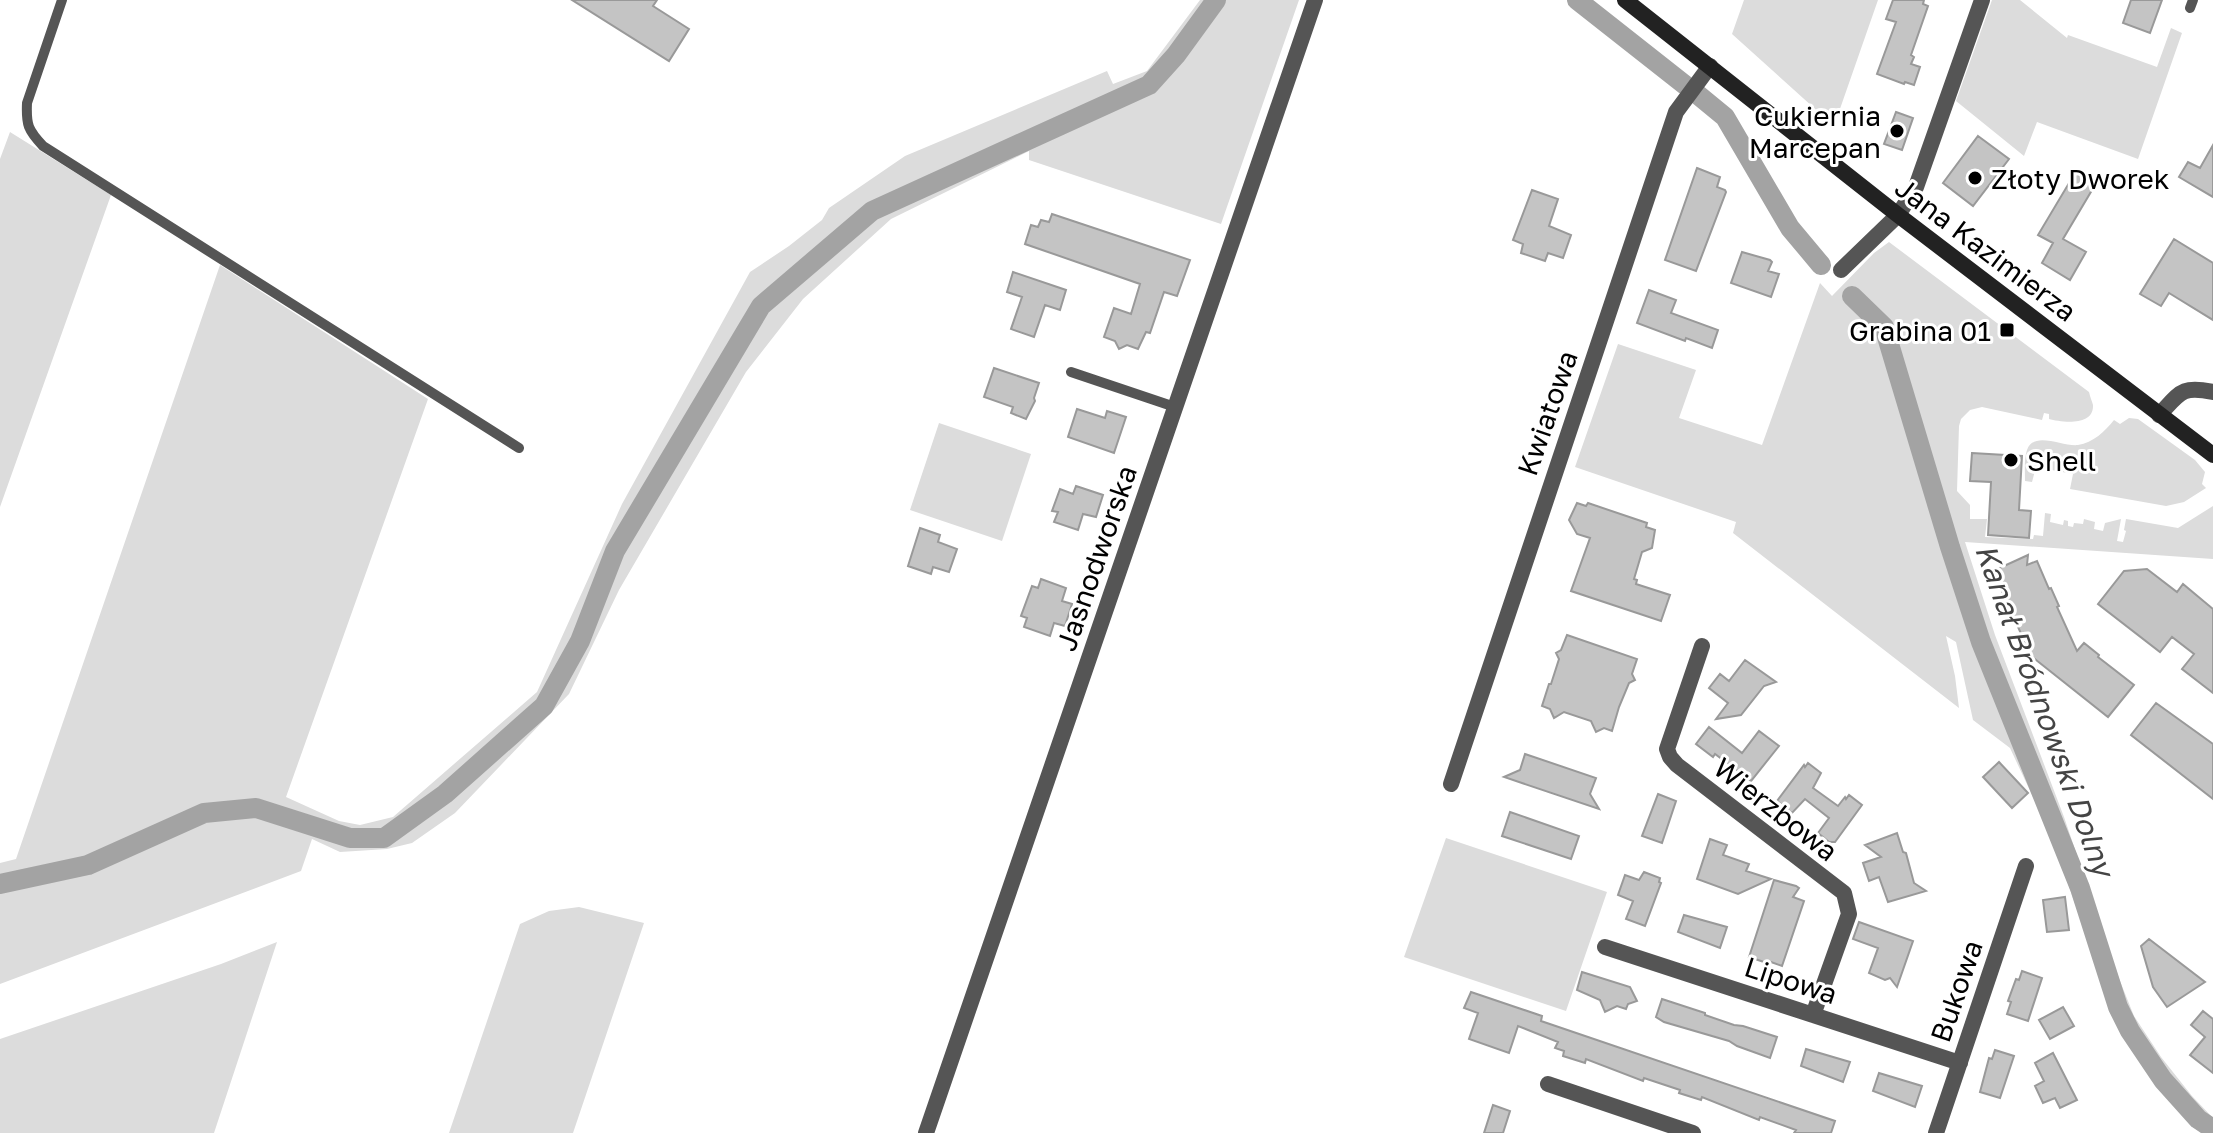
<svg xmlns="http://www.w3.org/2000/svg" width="2213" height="1133" font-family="'Golos Text',sans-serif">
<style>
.green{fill:#dcdcdc}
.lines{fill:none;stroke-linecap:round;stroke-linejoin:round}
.canal{stroke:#a3a3a3;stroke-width:20}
.building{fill:#c4c4c4;stroke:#999;stroke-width:2}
.service{stroke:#555;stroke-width:10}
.minor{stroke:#555;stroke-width:16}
.secondary{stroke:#222;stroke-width:16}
.poi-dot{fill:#000;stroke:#fff;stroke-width:3}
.labels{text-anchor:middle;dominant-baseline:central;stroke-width:6;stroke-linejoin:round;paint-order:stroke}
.poi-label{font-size:28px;fill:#000;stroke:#fff;text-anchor:end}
.street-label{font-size:28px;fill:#000;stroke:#fff}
.water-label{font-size:30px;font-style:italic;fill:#444;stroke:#fff}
</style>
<rect width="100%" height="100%" fill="#fff"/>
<path class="green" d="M1200,0H1299L1221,224L1029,160V151L891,219L803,299L746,372L619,590L569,694L455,813L412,843L387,849L340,852L312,839L301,871L0,984V863L16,859L220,265L428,399L286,797L339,821L360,825L393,817L537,692L622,504L750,272L789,246L822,220L829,208L905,156L1107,71L1113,84L1147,71Z
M1744,0H1878L1834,126L1732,34Z
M1992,0H2020L2067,38L2068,35L2157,67L2171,28L2182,33L2138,159L2037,122L2024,156L1956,101Z
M10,132L111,195L0,507V159Z
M1889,242L2089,392C2090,397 2092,401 2093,405C2094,427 2061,422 2049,419V414L2044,413L2042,420L1982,407L1970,410L1961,419L1959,426L1957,491L1970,505V519H1987L1985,537L2033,539L2034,535L2043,536L2045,513L2051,514L2050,522L2063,525L2064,520L2068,521V526L2073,527L2074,523L2083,524L2084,519L2095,522L2094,529L2103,531L2105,523L2121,519L2117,541L2123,542L2126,531L2124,530L2126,519L2178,528L2213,506V559L1965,542L1995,635L2064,817L2118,976L2134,1016L2161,1057L2192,1096L2213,1118V1133H2202L2193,1127L2130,1046L2114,1017L2053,840L2010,748L1973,720L1956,642L1946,636L1955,676L1959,708L1733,533L1736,522L1575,467L1618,344L1696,370L1679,418L1762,445L1820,283L1832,296L1874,253Z
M2129,418L2138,419L2195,460L2205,472L2202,484L2206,488L2184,502L2166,506L2070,489L2073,474L2036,467L2032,482L2025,481C2025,472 2024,458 2027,450C2034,430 2063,447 2078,445C2093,443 2105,431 2114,420L2120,424Z
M939,423L1031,454L1002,541L910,510Z
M1446,838L1607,892L1566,1011L1404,957Z
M579,907L644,923L573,1133H449L520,924L549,911Z
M277,942L214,1133H0V1039L221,964Z"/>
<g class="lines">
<path class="canal" d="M1577,0L1685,85
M1697,94L1725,117L1790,228L1821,265
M1852,296L1884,327L1950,547L1981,642L2080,888L2118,1007L2130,1031L2163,1080L2198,1119L2213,1129
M0,884L88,865L204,813L256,808L350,838H384L445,794L544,706L580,641L615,551L761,306L872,211L1149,85L1176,55L1216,0"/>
</g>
<path class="building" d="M572,0H657L653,6L689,29L669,61Z
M1893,0H1924L1923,4L1928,6L1911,55L1914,57L1911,64L1920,67L1914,85L1905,82L1904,84L1877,74L1896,22L1886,19Z
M2131,0H2162L2150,33L2123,23Z
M1896,112L1913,118L1902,150L1884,144Z
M1978,136L2009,159L1973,206L1943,183Z
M2213,145V197L2179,177L2188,162L2200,168Z
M1697,168L1720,177L1717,187L1725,190L1726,192L1696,271L1665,260Z
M2075,173L2095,185L2063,239L2086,252L2070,280L2042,263L2053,243L2038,235Z
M1532,190L1558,199L1549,226L1571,235L1563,258L1548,253L1545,261L1521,253L1523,244L1513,240Z
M1052,214L1190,260L1177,296L1164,292L1150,333L1146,332L1138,349L1127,345L1119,349L1115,341L1104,337L1114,308L1131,314L1140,284L1025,244L1031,225L1038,227L1041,220L1049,222Z
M2174,239L2213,263V320L2169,293L2161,306L2140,294Z
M1742,252L1770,260L1772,262L1768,271L1779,274L1771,297L1731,283Z
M1013,272L1066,290L1060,310L1045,305L1034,337L1011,329L1022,297L1007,292Z
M1649,290L1676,300L1671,313L1718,330L1712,348L1686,338L1685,341L1637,323Z
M994,368L1039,383L1034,398L1035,401L1026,419L1011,413L1013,407L984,397Z
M1077,409L1105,418L1107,411L1126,417L1114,453L1068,437Z
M1972,453L2022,456L2019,510L2031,511L2029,538L1988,535L1991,482L1970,481Z
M1076,486L1103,495L1096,517L1083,514L1078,530L1054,522L1058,512L1052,511L1060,489L1073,494Z
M1577,503L1586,506L1588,503L1647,523L1646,527L1655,530L1652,548L1642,552L1634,579L1637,580L1636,584L1670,595L1661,621L1571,591L1590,538L1577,534L1569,520Z
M920,528L940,535L938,542L957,549L949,572L933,567L931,574L908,566Z
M2028,555L2027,565L2037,561L2049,589L2051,588L2059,606L2057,607L2077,651L2084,643L2099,655L2098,657L2134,685L2108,717L2031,656L1993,571Z
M2147,569L2177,592L2183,584L2213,609V693L2182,669L2194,654L2172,637L2160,652L2098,604L2124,571Z
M1041,579L1066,588L1062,601L1072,604L1065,626L1054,623L1050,636L1024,627L1027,618L1021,616L1032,586L1038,588Z
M1567,635L1637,659L1632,674L1635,680L1629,683L1619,707L1612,731L1604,728L1596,732L1591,721L1564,712L1554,718L1550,709L1542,706L1549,684H1551L1559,659L1556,653L1561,650Z
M1745,660L1776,682L1764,686L1741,715L1716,719L1728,703L1709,688L1720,674L1729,681Z
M2156,703L2213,744V799L2131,735Z
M1709,727L1742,753L1759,731L1779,746L1751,781L1715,754L1713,757L1696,744Z
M1525,754L1596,778L1590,794L1599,809L1504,777L1520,770Z
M1999,762L2028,793L2012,808L1983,777Z
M1808,763L1821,773L1813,788L1838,806L1845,797L1846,799L1849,795L1862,805L1835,842H1829L1818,833L1829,818L1805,799L1792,813L1777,801L1804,765L1805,767Z
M1658,794L1676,801L1662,843L1642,836Z
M1510,812L1579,836L1571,859L1502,836Z
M1897,833L1903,852L1906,853L1914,883L1926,891L1888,902L1879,877L1869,881L1863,863L1881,857L1865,845Z
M1710,839L1727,845L1723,855L1749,864L1746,871L1771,879L1738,894L1697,879Z
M1644,872L1660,878L1659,882L1661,883L1645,926L1626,919L1633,901L1618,895L1625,875L1639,880Z
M1774,880L1796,886L1799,888L1793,897L1804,901L1782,966L1771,962L1770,964L1749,957Z
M2065,897L2069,930L2047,932L2043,900Z
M1684,915L1727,927L1720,948L1678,932Z
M1859,922L1913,941L1897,987L1890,978L1885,980L1869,973L1878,948L1853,939Z
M2149,939L2205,982L2167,1007L2153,987L2141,946Z
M2022,971L2042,978L2028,1021L2007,1014L2011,1002L2008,1001L2016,979L2019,980Z
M1582,972L1630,987L1637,1001L1628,1004L1626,1009L1617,1006L1605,1012L1600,1000L1577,990Z
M1471,992L1542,1016L1541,1021L1835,1121L1831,1133H1794L1796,1130L1760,1117L1759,1120L1702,1097L1701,1100L1679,1093L1680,1090L1644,1078L1643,1081L1586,1059L1585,1063L1563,1056L1564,1051L1555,1048L1558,1042L1518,1026L1509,1053L1469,1039L1478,1013L1464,1008Z
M1662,999L1705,1013V1015L1734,1025L1743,1026L1777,1037L1770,1058L1737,1046L1729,1041L1664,1022L1656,1017Z
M2063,1007L2074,1026L2050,1039L2039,1020Z
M2203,1011L2213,1019V1073L2190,1055L2205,1037L2191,1025Z
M1806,1049L1850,1062L1843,1082L1801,1066Z
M1995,1050L2014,1056L2000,1098L1980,1092L1989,1058L1992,1059Z
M2053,1053L2077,1100L2060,1108L2055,1098L2043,1103L2035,1086L2044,1081L2035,1063Z
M1879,1073L1922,1086L1915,1107L1873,1091Z
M1493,1105L1510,1111L1503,1133H1484Z"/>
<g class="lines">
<path class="service" d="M62,0L27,103C26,125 28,130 43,146L519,448
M2190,8L2193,0
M1071,372L1175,407"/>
<path class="minor" d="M1841,270L1898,215L1916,187L1982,0
M2159,415C2180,393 2181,385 2213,392
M1702,646L1667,749L1670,757L1677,765L1844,893L1849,914L1813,1015
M1451,784L1676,112L1710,66
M1605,947L1960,1063
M1548,1084L1693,1133
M926,1133L1315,0
M1936,1133L2026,866"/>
<path class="secondary" d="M1625,0L1898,215L2213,455"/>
</g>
<g class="poi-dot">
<circle cx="1897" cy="131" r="8"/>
<circle cx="1975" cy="178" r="8"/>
<rect x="1999" y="322" width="16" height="16" rx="4"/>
<circle cx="2011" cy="460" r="8"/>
</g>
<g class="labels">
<g class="poi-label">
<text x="1881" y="115">Cukiernia<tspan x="1881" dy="32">Marcepan</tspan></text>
<text x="1991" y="178" text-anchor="start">Złoty Dworek</text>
<text x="1991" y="330">Grabina 01</text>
<text x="2027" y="460" text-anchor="start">Shell</text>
</g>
<g class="street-label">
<text transform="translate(1986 249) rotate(37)">Jana Kazimierza</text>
<text transform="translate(1547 413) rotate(-71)">Kwiatowa</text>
<text transform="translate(1096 558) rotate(-71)">Jasnodworska</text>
<text transform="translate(1776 809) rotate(38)">Wierzbowa</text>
<text transform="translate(1791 980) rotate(18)">Lipowa</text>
<text transform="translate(1956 991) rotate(-71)">Bukowa</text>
</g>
<g class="water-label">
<text transform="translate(2045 710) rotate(70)">Kanał Bródnowski Dolny</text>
</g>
</g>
</svg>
